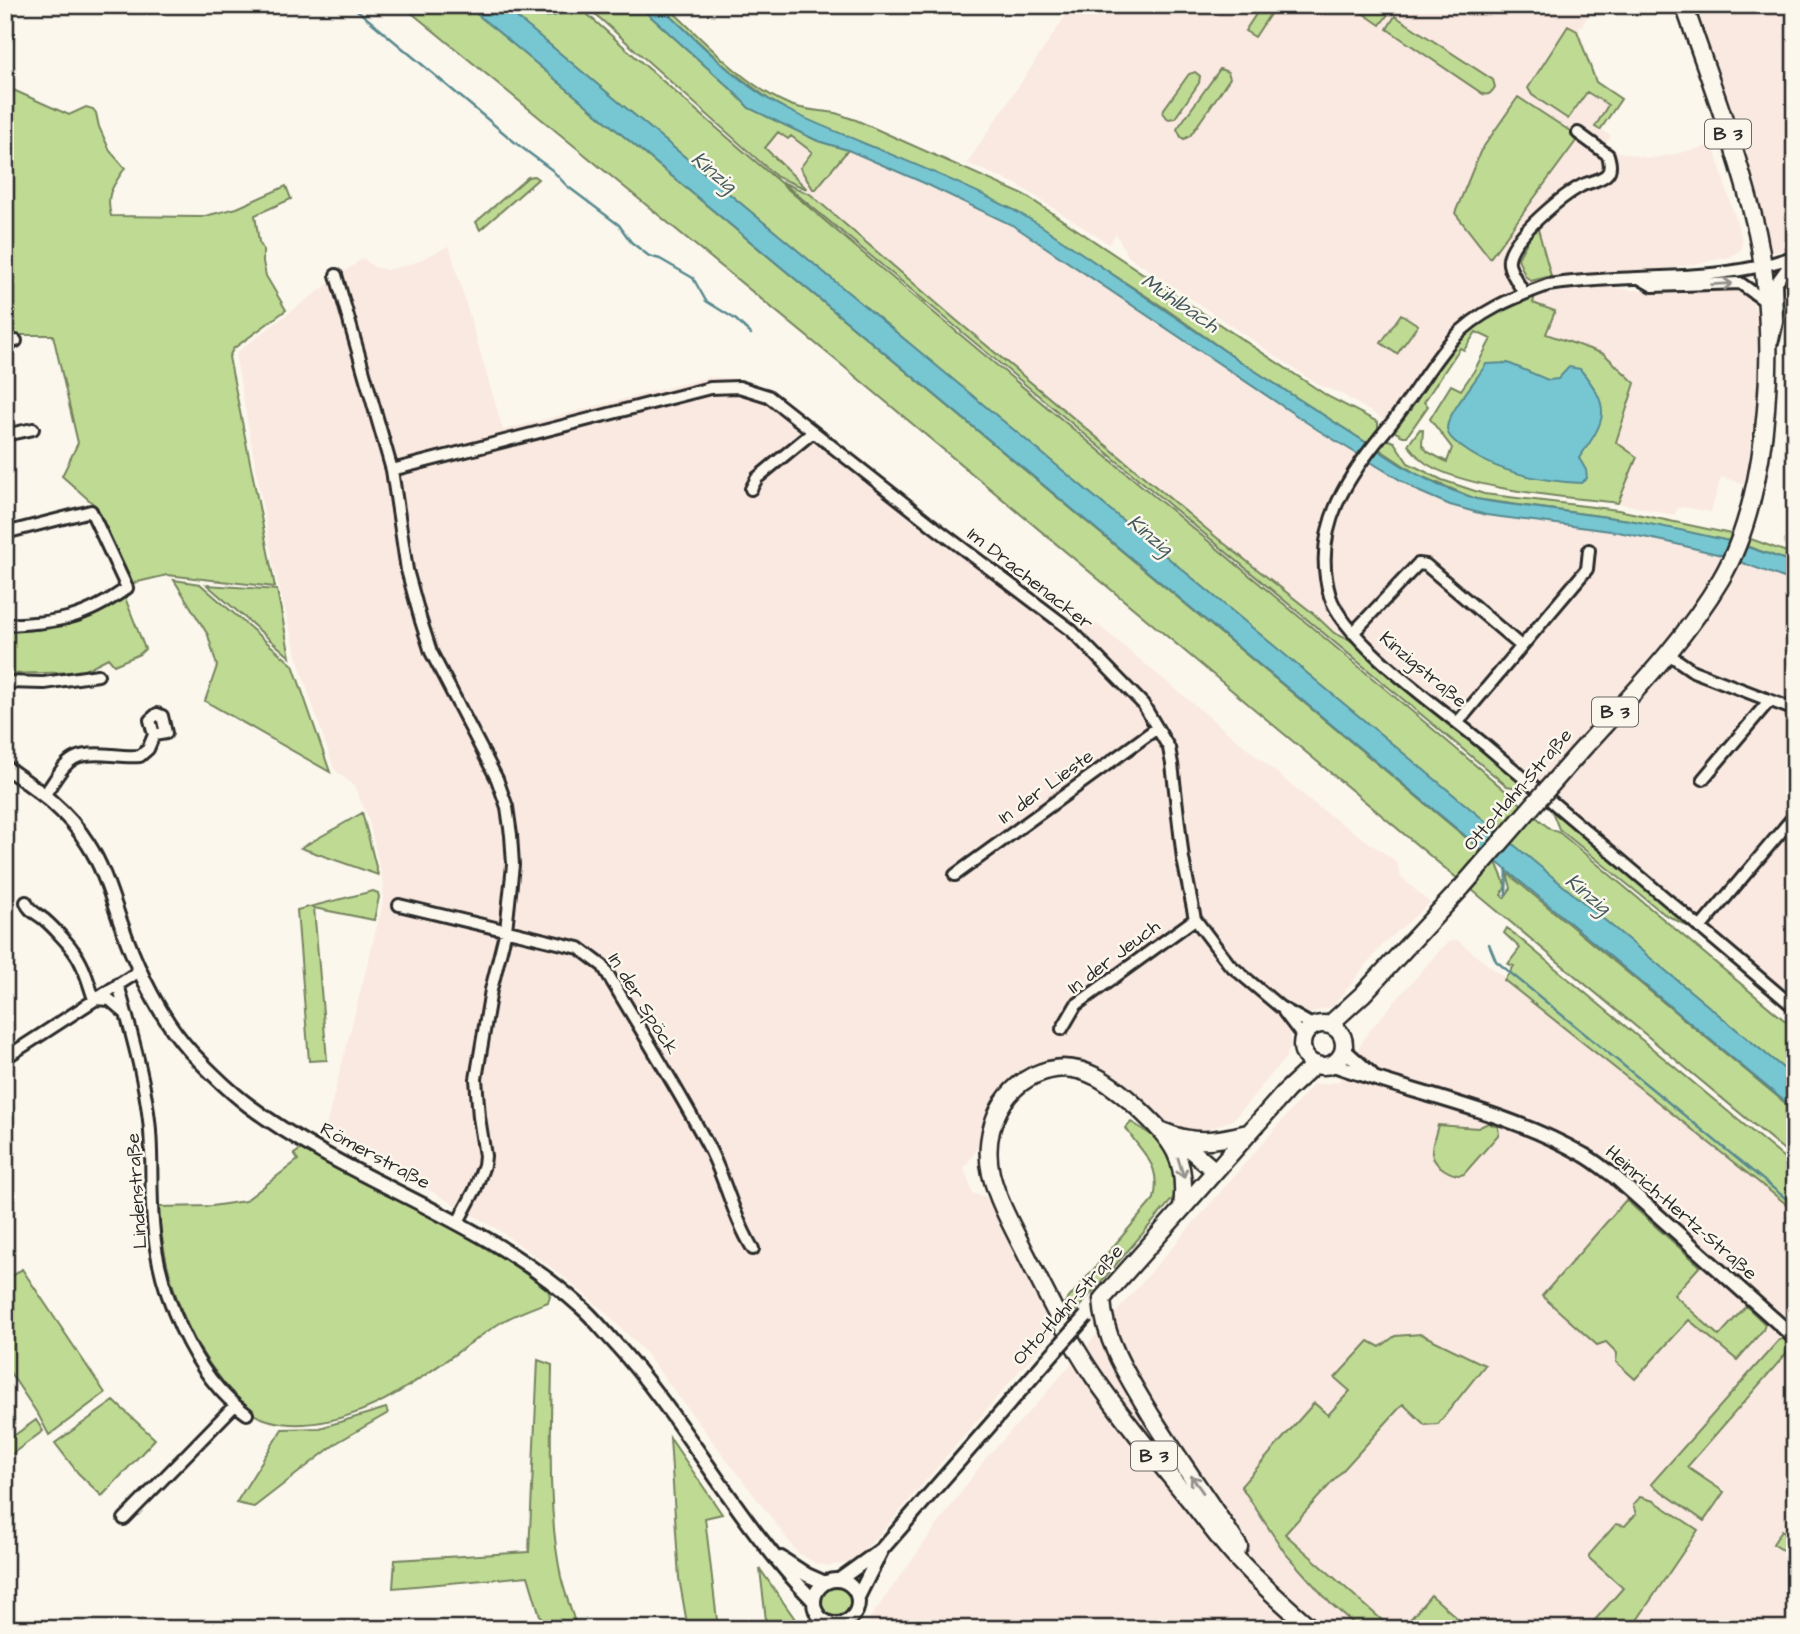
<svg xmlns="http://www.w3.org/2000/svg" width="1800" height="1634" font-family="'Architects Daughter',sans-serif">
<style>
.built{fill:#fae9e0}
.green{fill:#bfdb93;stroke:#75835f;stroke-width:2}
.water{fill:#77c7d2;stroke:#59898f;stroke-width:2}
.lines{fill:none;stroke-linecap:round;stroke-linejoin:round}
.stream{stroke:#59898f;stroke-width:2.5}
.minor-casing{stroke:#2b2b2b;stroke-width:16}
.tertiary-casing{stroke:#2b2b2b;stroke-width:18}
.primary-casing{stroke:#2b2b2b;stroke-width:21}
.minor{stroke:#fbf7ec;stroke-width:10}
.tertiary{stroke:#fbf7ec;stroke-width:12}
.primary{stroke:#fbf7ec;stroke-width:16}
.tertiary-bridge-casing{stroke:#2b2b2b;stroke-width:18;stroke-linecap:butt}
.primary-bridge-casing{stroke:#2b2b2b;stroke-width:21;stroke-linecap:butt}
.tertiary-bridge{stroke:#fbf7ec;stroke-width:12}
.primary-bridge{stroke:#fbf7ec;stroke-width:16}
.oneway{stroke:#93918c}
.labels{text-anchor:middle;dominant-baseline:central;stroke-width:5;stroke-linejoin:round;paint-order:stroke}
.shield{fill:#fbf7ec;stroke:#696865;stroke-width:2}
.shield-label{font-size:18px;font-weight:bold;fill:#2b2b2b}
.street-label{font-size:19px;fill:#2b2b2b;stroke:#fbf7ec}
.water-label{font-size:21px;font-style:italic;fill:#425a5d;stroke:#fbf7ec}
</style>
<rect width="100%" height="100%" fill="#fbf7ec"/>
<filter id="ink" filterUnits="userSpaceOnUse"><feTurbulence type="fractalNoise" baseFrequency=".0143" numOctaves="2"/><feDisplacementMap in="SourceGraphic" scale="14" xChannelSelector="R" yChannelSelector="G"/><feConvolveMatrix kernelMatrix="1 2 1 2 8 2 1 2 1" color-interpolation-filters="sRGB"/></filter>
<g filter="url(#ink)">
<path class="built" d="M1073,5H1595L1579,30L1597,81L1622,100L1602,130L1611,136L1606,143L1619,152L1647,158L1661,157L1713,145L1742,240L1741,250L1730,257L1684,266L1640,272L1557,278L1506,294L1473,314L1444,342L1386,421L1340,393L1321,386L1305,376L1128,256L1116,234L1109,244L1016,184L967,163Z
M1694,5H1795V248L1772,253L1755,190Z
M778,132L791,136L813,152V189L816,188L848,150L1014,226L1360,456L1338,487L1325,514L1318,542L1319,571L1327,599L1335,590L1331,534L1343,499L1372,462L1420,492L1450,505L1486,515L1618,532L1668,542L1721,555L1795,582V1012L1358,644L1334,633L1314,614L1216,537L810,196L807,189L764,147Z
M449,246L503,430L709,377L735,379L758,386L780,398L1054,609L1074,622L1089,621L1098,625L1318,807L1397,862L1400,876L1430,903L1385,942L1333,1006L1313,1012L1290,1032V1047L1286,1057L1234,1119L1193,1136L1181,1133L1107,1073L1090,1067L1066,1061H1045L1030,1068L1000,1094L993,1104L975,1152L964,1168L973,1194L984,1196L989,1200L1057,1327L881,1533L863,1551L846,1563L829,1566L815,1563L798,1553L644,1351L603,1310L559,1273L497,1229L325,1130L382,907L384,887L368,817L354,786L334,769L300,667L274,568L236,359L237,352L363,258L374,267L387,270L414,263Z
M1600,286L1641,291L1738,286L1752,298L1757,317L1758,391L1745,484L1721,477L1711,512L1683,507L1678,508L1674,515L1618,503L1637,457L1616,443L1635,383L1603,354L1546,333L1533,303L1535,295L1567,289Z
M1457,940L1795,1211V1629H862L986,1458L1040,1400L1313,1085L1338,1082L1369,1031L1440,950L1449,942Z"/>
<path class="green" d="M402,5H466L1482,851L1458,879L843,366Z
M566,5H577C885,281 1209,536 1522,805L1498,832L515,16L569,8Z
M585,5H638L731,89L749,108L818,141L848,150L816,189H813L800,168L812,152L791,136L788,139L778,132L765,148L807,189L777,177Z
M659,5H666C700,37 745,86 788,104C804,111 819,110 835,113C842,115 849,118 856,120L1026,196L1329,397L1378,422V428L1367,443L1238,360L1163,307L1012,209L891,155L807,121L770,100L726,67Z
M1262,5H1276L1255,37L1245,31Z
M1351,5H1378L1389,13L1380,25Z
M1395,16L1493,80L1495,87C1492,92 1489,96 1483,94L1387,29Z
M1568,26L1577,31L1596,82L1621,99L1600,130L1595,127L1608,105L1587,92L1568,119L1532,95L1528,88Z
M1220,69L1228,72L1230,78L1190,136L1184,139L1181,137L1177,129Z
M1195,72L1200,76L1199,83L1175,118L1168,119L1163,113L1164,109L1189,74Z
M11,89L69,115L86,107L93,109L96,113L99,127L110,151L125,168C113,186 105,194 111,216L201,217L237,208L286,186L291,199L255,215L259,242L263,249V262L266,276L286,310L233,349L229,357L275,587L167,575L129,584L97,507L62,476L78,443L53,335H5V104Z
M1518,97L1579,137L1490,258L1455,213L1480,152Z
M534,176L538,179L480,230L476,222L528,177Z
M782,182L810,194L956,320L1216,537L1314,614L1334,633L1358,644L1534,791L1507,786Z
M1538,229L1551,276L1531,281L1525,276L1518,258L1531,235Z
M1535,295L1533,303L1555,311L1546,334L1604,354L1635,383L1616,442L1637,457L1618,503C1569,497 1468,490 1427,464C1419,459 1414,452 1408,445L1420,429L1423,430L1422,445L1428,452L1447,462L1452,448L1430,419L1451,385L1461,390L1474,371L1491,339L1476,332L1464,350L1460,348L1424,402L1428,406L1407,436H1403L1391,430C1420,390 1452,339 1495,312C1507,305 1522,300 1535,295Z
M1401,314L1418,325L1397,354L1381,343Z
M1386,439L1394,442L1408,463L1442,480L1484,494L1618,510L1731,534L1729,541L1629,520L1476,499L1418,475L1379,449Z
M1748,538L1795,555V563L1746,546Z
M174,580L200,584L293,665L330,772L205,701L217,666L208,635Z
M207,585L277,590L290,657Z
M124,595L145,649L140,654L114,665L108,658L81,672L5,674V631L36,630L66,623Z
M1549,804L1692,925L1687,926L1664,914L1559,829Z
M362,812L378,875L301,848L362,813Z
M1535,816L1550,829L1560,833L1795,1029V1078L1512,844Z
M1496,862L1506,886L1501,895L1504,898L1511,888L1507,873L1795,1111V1159L1472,890Z
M373,891L378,893L379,897L374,920L314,908L327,1060L309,1061L297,910Z
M1507,928L1795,1167V1211L1504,980L1514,966L1508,964L1520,948L1504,933Z
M1131,1122C1147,1132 1171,1145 1175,1166C1177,1175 1176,1185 1176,1195L1068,1320L1062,1306L1154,1199C1162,1163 1142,1155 1126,1128Z
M1488,1123L1498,1127L1499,1134L1464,1174C1454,1178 1434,1166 1432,1154C1431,1145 1436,1134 1438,1125L1478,1128Z
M303,1148L487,1246L548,1290L550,1296L548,1302C532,1308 515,1314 500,1323C437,1363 382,1419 304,1424C283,1425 261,1421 244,1408C235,1400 228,1388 221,1379C181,1330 164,1269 158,1207L212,1206L245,1201L298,1160L294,1154Z
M1626,1200L1700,1266L1674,1295L1719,1336L1746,1306L1765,1324L1763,1330L1737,1360L1689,1320L1635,1379L1616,1362L1617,1353L1606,1342L1597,1345L1542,1296Z
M22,1269L105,1393L49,1435L39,1416L5,1365V1282Z
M1421,1334L1485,1365L1438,1424L1425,1425L1403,1404L1285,1534L1392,1629H1360L1330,1603L1285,1553L1241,1486L1314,1403L1328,1415L1350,1391L1335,1378L1369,1341L1380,1347L1395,1336Z
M1783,1339L1792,1347L1687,1467L1724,1492L1704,1521L1651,1484L1779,1340Z
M538,1360L552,1365C551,1435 547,1508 561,1577C565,1594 572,1612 577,1629H544L528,1576L393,1588L395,1560L529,1552Z
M114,1401L155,1439L102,1496L78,1473L55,1443Z
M386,1408L388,1413L338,1442L254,1507L236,1503L282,1429L320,1428Z
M36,1420L43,1431L5,1459V1442Z
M670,1438L722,1514L705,1518L718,1629H688L679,1578Z
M1640,1497L1654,1501L1698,1530L1631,1629H1587L1623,1588L1589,1558V1555L1616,1524L1625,1526L1636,1514L1633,1505Z
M1782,1530L1795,1539V1558L1773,1544Z
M760,1569L802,1629H767Z
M819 1604a17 17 0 1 1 34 0a17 17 0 1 1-34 0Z
M1431,1595L1464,1624L1467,1622L1475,1629L1447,1627L1415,1628L1408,1622Z"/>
<path class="water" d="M466,5H566L569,8C553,23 533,13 515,16L1795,1078V1110Z
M638,5H659C695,38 731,77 773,102C802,119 831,129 861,142C921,167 984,192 1040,225L1238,360L1407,469L1438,485L1476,499L1493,502L1629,520L1680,530L1729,541L1795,563V582L1721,555L1668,542L1618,532L1486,515L1450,505L1420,492L1318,430L1014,226L924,183L848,150L818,141L749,108L731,89Z
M1508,363L1548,380L1558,379L1569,367L1580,369C1612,408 1607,419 1579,458L1586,470L1587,478L1581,483C1541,481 1496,472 1463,448C1457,443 1447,437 1447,428C1447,414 1478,378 1486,364Z"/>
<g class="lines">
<path class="stream" d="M351,5L517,144L552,170L567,186L619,225L631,242L649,256L660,259L693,278L706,301L735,319L751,334
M1506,894L1507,869
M1489,944L1496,961L1795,1206"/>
<defs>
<path id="minor" d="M1795,256C1718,285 1628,272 1548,285C1514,297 1477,312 1452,340C1429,366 1412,398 1390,425C1349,474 1310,528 1330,596C1344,642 1446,712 1485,745C1588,833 1692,920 1795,1008
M336,275L392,470L407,570L421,621L431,652L497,779L507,807L511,835L513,865L506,930L491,990L476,1079L479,1117L485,1156L484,1165L475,1190L458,1222
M1639,278L1653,286L1740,283L1765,301
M1524,293C1519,284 1507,269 1509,259C1512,237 1562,196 1581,186C1588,182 1599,181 1606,175C1612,170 1610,162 1608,155L1578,133
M1773,340L1777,322L1776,283L1795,257
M5,341H16
M5,435L33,429
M392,470L710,388L739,387L768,396L937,529L1071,630L1143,704L1169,748L1172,764L1183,859L1195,919L1229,964L1280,1007L1314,1026
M751,489L757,478L813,432
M5,533L91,511L127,588C83,620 58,622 5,625
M1353,633L1418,564L1426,565L1521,646
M1667,653L1693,671L1795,710
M5,682L44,683L98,675
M157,714L162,716L166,733L154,735L150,720Z
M1458,722L1587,569L1589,550
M1703,779L1769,701
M45,794C68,761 68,751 112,755C121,756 131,757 140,756L148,749L154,735
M955,875L1157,728
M26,902C29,912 39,914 46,921C52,926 67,942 72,949C84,964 88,982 94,999L110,1000L125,1013
M399,905L579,948L603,966C637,1024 674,1082 706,1142C725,1176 732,1215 753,1249
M1700,928L1795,815
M118,984C130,1029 144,1075 149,1120C153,1154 150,1188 153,1222C157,1287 192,1376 247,1414
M1284,1012L1303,1037
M1062,1029L1076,1005L1195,919
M5,1058L141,970
M124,1519L235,1405"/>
<path id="tertiary" d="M5,767C37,789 67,810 88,844C103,867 111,895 120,921C136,967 158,1016 191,1052C209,1071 227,1089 248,1105C352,1183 482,1217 580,1306C592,1316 602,1329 613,1341C687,1422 737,1523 814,1601
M1343,1049L1371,1074
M1331,1064C1414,1094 1508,1111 1584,1155C1595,1161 1605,1170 1615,1177L1795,1338
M781,1558L807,1575L825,1583
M839,1580L882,1549L1047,1360
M814 1602a22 22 0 1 1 44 0a22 22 0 1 1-44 0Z
M858,1597L882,1549"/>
<path id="primary" d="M1563,771C1617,709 1679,650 1721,579C1772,493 1778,329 1757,232C1739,155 1710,80 1684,5
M1302 1045a21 21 0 1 1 42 0a21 21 0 1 1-42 0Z
M1329,1025L1363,994L1462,887
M1162,1131C1195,1145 1215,1141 1248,1133
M1177,1138L1215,1171
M1182,1208C1188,1159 1173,1141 1138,1108C1114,1086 1084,1061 1049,1070C1003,1081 981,1130 991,1174C998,1202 1014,1230 1027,1256C1046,1294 1070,1342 1094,1377C1123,1419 1156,1459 1188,1498C1206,1520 1222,1544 1242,1564C1264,1587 1288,1608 1312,1629
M1239,1547C1210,1503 1180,1461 1152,1417C1130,1380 1104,1342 1102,1299L1287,1090L1315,1064"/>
</defs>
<use href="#minor" class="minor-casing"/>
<use href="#tertiary" class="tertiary-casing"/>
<use href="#primary" class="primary-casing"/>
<use href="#minor" class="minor"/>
<use href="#tertiary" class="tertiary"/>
<use href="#primary" class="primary"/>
<defs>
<path id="tertiary-bridge" d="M1047,1360L1086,1316"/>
<path id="primary-bridge" d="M1462,887L1563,771"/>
</defs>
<use href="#tertiary-bridge" class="tertiary-bridge-casing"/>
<use href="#primary-bridge" class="primary-bridge-casing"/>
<use href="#tertiary-bridge" class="tertiary-bridge"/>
<use href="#primary-bridge" class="primary-bridge"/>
</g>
<defs><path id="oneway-shaft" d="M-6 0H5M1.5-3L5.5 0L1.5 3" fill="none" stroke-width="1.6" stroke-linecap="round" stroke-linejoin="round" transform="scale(1.75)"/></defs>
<g class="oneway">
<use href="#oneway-shaft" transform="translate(1722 284) rotate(-3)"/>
<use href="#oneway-shaft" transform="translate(1181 1168) rotate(73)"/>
<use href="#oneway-shaft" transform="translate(1197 1484) rotate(-125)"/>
</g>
</g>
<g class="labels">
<g class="shield">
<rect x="1705" y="119.5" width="46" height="29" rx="5"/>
<rect x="1592" y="697.5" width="46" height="29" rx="5"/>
<rect x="1131" y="1441.5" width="46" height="29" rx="5"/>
</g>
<g class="shield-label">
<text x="1728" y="134">B 3</text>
<text x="1615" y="712">B 3</text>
<text x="1154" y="1456">B 3</text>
</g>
<g class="street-label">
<text transform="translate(1030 579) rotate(38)">Im Drachenacker</text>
<text transform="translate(1423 670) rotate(40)">Kinzigstraße</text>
<text transform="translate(1046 787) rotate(-36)">In der Lieste</text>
<text transform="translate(1518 790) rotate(-49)">Otto-Hahn-Straße</text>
<text transform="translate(1114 957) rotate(-37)">In der Jeuch</text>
<text transform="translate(643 1004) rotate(58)">In der Spöck</text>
<text transform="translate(375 1156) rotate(28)">Römerstraße</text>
<text transform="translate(137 1191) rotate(-94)">Lindenstraße</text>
<text transform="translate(1681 1213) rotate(41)">Heinrich-Hertz-Straße</text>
<text transform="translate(1068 1305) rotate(-48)">Otto-Hahn-Straße</text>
</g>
<g class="water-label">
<text transform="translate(714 172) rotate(40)">Kinzig</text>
<text transform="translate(1180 303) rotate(34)">Mühlbach</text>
<text transform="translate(1150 535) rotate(39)">Kinzig</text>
<text transform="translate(1588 894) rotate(39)">Kinzig</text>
</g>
</g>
<rect width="1800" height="1634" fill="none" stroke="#fbf7ec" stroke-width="28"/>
<rect x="14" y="14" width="1772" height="1606" fill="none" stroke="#2b2b2b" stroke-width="2.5" filter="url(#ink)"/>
</svg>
